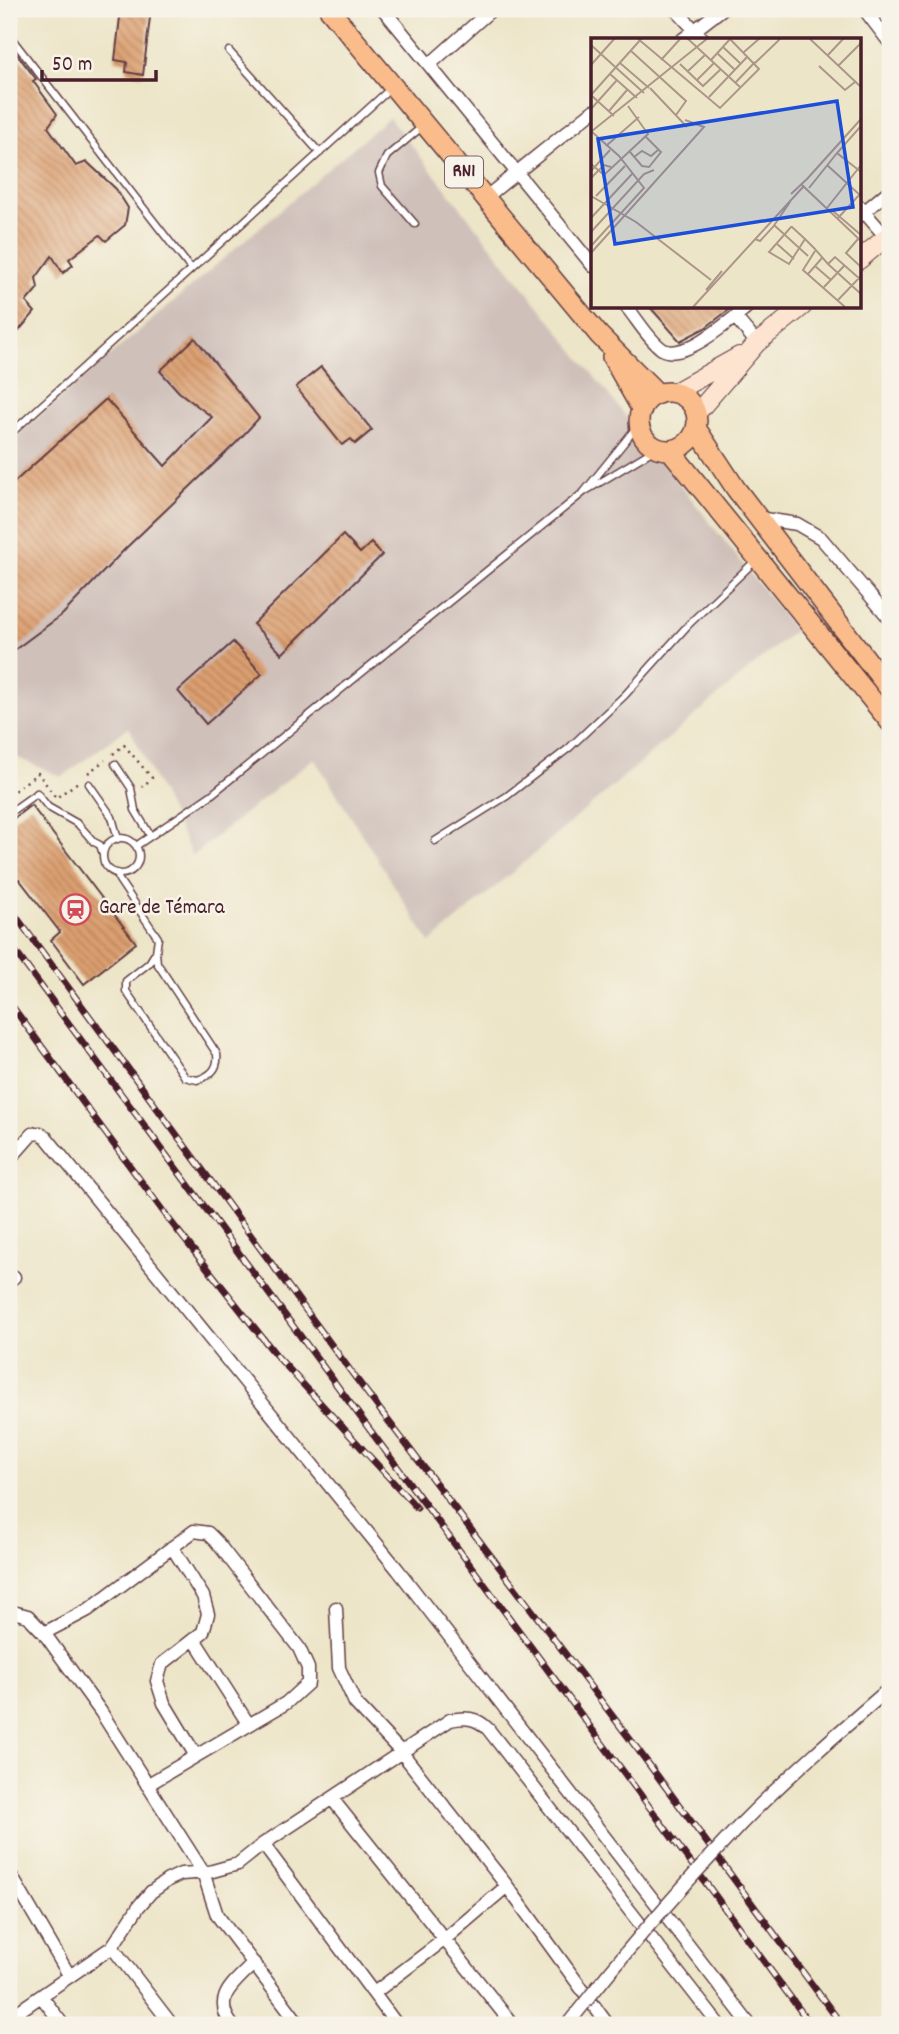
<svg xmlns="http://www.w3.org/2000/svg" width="899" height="2034" font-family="Dekko,sans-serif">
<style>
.industrial{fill:#cfc0ba}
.building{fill:url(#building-back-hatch)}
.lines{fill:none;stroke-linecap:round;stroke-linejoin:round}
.lane-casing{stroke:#623d43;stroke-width:9}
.street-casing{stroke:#623d43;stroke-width:15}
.secondary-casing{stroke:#623d43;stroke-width:20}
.primary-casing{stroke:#623d43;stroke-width:22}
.path{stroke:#623d43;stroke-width:2.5;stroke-dasharray:2 5;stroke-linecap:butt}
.lane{stroke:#fff;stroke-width:6}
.street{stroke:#fff;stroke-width:12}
.secondary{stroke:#fde4d0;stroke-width:18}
.primary{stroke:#f9bc8a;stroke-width:19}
.rail-casing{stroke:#4a1f2b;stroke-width:7}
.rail{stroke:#f7f3e8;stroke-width:4.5;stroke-dasharray:13;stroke-linecap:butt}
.street-bridge-casing{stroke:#623d43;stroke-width:15;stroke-linecap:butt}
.street-bridge{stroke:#fff;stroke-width:12}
.labels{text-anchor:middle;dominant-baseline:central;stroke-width:5;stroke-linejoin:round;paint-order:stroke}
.shield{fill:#f7f3e8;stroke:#7e5f64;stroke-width:2}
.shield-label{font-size:19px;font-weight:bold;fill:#4a1f2b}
.poi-label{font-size:21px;fill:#4a1f2b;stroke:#f7f3e8;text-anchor:start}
.inset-road{fill:none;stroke:#ac9689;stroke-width:2}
.view{fill:#1d4ed8;fill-opacity:0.15;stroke:#1d4ed8;stroke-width:3.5}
.inset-edge{fill:none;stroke:#4a1f2b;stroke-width:3.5}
</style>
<defs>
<pattern id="building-back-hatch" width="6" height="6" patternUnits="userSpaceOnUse" patternTransform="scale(1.75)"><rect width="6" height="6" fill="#dc9f70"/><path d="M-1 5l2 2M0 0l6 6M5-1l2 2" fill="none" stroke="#b4815c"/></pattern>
</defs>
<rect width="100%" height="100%" fill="#f7f3e8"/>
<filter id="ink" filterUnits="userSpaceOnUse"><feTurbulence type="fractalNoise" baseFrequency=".0143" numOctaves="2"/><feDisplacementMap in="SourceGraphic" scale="14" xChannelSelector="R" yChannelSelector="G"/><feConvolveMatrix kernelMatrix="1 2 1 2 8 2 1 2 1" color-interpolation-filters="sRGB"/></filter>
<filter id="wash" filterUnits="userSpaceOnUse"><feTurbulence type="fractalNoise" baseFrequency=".00686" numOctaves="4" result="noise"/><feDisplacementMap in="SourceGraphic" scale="28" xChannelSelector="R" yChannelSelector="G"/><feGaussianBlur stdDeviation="1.57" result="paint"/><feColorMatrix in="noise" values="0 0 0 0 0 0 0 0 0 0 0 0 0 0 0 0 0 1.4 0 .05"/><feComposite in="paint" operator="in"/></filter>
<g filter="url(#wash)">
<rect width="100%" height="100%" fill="#ede5c8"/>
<path class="industrial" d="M389,117L795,630L430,943L314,758L192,856L129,727L62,777L20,759L9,750V442Z"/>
<g id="blocks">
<path class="building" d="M121,9H151L143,75L126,72L127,62L115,60Z
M9,44L36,79L33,81L57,114L48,127L76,166L87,162L116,189L128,208L125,225L106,241L100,235L69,259L73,265L63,273L52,256L36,278L38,288L26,302L35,312L9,342Z
M649,306H734L705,328L680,341Z
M195,338L259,418L236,443L126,548L63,614L9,654V487L106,399L165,466L212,417L179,392L160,371Z
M321,367L372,430L355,444L351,439L342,445L296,387Z
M343,535L360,553L371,543L382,555L282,654L253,624Z
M233,642L262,674L206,724L178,691Z
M31,805L136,943L84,984L51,940L60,932L19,879L9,887V822Z"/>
</g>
</g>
<g filter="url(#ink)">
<use href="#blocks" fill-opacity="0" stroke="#623d43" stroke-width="2"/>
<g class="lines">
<defs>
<path id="lane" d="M9,35L191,269
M229,51L320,153
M415,224L382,186L379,173L387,156L423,126
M639,424L584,492L657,448
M9,435L391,88
M115,764L131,788L135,810L150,835
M89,784L112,817L118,839
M9,813L37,793L48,807L78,824L94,842L100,845L103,854
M103 856a18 18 0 1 1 36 0a18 18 0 1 1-36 0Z
M435,841L507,796L569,748L625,695L689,624L756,560
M136,846L211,795L584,492
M117,873L119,880L158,938L156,952L149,963L126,981V991L185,1077L197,1080C210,1076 219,1069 217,1054L157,963L156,952"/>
<path id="street" d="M383,9L429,65L492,9
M675,9L704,40
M864,9L890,43
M682,40L722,9
M429,65L593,266
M485,198L593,111
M859,206L886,237
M859,216L890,190
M626,306C637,319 648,339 662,349C681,361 719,329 735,317L757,343
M735,317L748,306
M758,518L797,524L821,538L890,619
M9,1160L32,1134L40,1133L46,1137L398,1570L750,2025
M9,1281L14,1277
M172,1547L203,1596L208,1614L203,1632L162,1664L157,1681L164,1703L196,1756
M336,1608L339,1668L355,1703L402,1753L507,1886L608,2025
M9,1611L28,1616L44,1633L101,1712L203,1872L217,1915L300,2025
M44,1633L88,1610L194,1531L208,1533L216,1541L299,1648L308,1668V1683L286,1703L147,1785
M194,1639L249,1725
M333,1800L513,2025
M263,1844L397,2025
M9,1872L69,1975
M112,1947L172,2025
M374,1993L445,1939L507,1886
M41,1996L63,2025
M9,2018L112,1947L139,1906L151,1892L168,1880L181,1874L209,1872L238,1864L263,1844L450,1720C465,1717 476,1717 488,1729L719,2025
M232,2025C211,1997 235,1983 254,1963"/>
<path id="secondary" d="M859,260L890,234
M673,393L739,356
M696,414L757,343L803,306"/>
<path id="primary" d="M329,9L599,335L658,394
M612,357L642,410
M639 421a29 29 0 1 1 58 0a29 29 0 1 1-58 0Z
M696,428L736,489L890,690
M670,450L890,722"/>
</defs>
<use href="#lane" class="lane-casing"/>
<use href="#street" class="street-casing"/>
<use href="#secondary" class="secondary-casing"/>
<use href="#primary" class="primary-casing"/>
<path class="path" d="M113,754L124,745L152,778L142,787
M88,773L105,760
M9,795L38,773L56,798L78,782"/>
<use href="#lane" class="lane"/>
<use href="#street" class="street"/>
<use href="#secondary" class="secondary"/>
<use href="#primary" class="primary"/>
<defs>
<path id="rail" d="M9,907L355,1377L636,1747L842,2025
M9,943L811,2025
M9,1002L171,1222L276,1355L417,1508"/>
</defs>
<use href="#rail" class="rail-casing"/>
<use href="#rail" class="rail"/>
<defs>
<path id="street-bridge" d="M567,2025C621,1956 680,1888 741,1824C788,1776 839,1732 890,1688"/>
</defs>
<use href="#street-bridge" class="street-bridge-casing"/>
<use href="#street-bridge" class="street-bridge"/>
</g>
</g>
<defs>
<symbol id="station-ring" viewBox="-11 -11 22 22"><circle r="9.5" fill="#f7f3e8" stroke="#d1495b" stroke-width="1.5"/><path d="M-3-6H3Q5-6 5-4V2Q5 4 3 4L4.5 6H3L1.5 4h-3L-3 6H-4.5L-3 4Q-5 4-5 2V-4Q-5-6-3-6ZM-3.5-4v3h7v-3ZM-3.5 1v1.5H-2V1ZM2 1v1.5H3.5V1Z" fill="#d1495b"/></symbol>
</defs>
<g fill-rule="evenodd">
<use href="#station-ring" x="58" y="892" width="35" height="35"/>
</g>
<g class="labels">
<rect class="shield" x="445" y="156.5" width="38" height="31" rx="5"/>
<g class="shield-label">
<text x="464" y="172">RN1</text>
</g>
<g class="poi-label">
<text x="99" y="909">Gare de Témara</text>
</g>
</g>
<g transform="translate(591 38)">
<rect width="270" height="270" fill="#ede5c8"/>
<path class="inset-road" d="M46,0L129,70L168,31L138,0M96,0L150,50M218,0L270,49M0,7L53,55M132,9L150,26M40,13L95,63L85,77M153,14L169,0M126,15L144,32M236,18L253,0M70,22L90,0M120,22L140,0M29,25L58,50M164,25L190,0M89,26L112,48L130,31M0,27L24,0M228,28L254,52L264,44M247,28L270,5M97,33L114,17M19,36L46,60M106,42L123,25M145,44L164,24M59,50L96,89M0,57L51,0M0,57L23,78M118,59L157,18M0,71L26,42M18,73L36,52M270,88L246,115L270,134M0,93L28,118L53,150L0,208M1,93L117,0M15,108L48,79M39,114L51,128L58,129L70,114L55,99M43,119L51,113L60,118L67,112M0,126L13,137L57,96L37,68M236,127L270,158M0,133L19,112M0,140L13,127L20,129M216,141L270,81M211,147L270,203M218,150L246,115M200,156L217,140M0,158L45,184L120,242M5,158L34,128M236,170L270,127M242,173L270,197M0,180L41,136M247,180L270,155M183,187L217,218M0,194L53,136L63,132M164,201L169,203L182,189L199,164M214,201L198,226L178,214L200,189H201L214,201L223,210L237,226L270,256M267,201L255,215L270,229M185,205L203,221M224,213L212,232L254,269M0,215L113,89L94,82M237,226L244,219L270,242M224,228L240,242M217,236L231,220M233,249L253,228M115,252L131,233M247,262L270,238M102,269L212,149"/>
<path class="view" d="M246,63L262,169L24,206L7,101Z"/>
<rect width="270" height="270" class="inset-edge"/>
</g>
<rect width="899" height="2034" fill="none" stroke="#f7f3e8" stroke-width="35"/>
<path d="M42 70v10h114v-10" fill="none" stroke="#4a1f2b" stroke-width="3.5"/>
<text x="52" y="70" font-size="21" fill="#4a1f2b" stroke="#f7f3e8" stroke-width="5" paint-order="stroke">50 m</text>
</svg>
